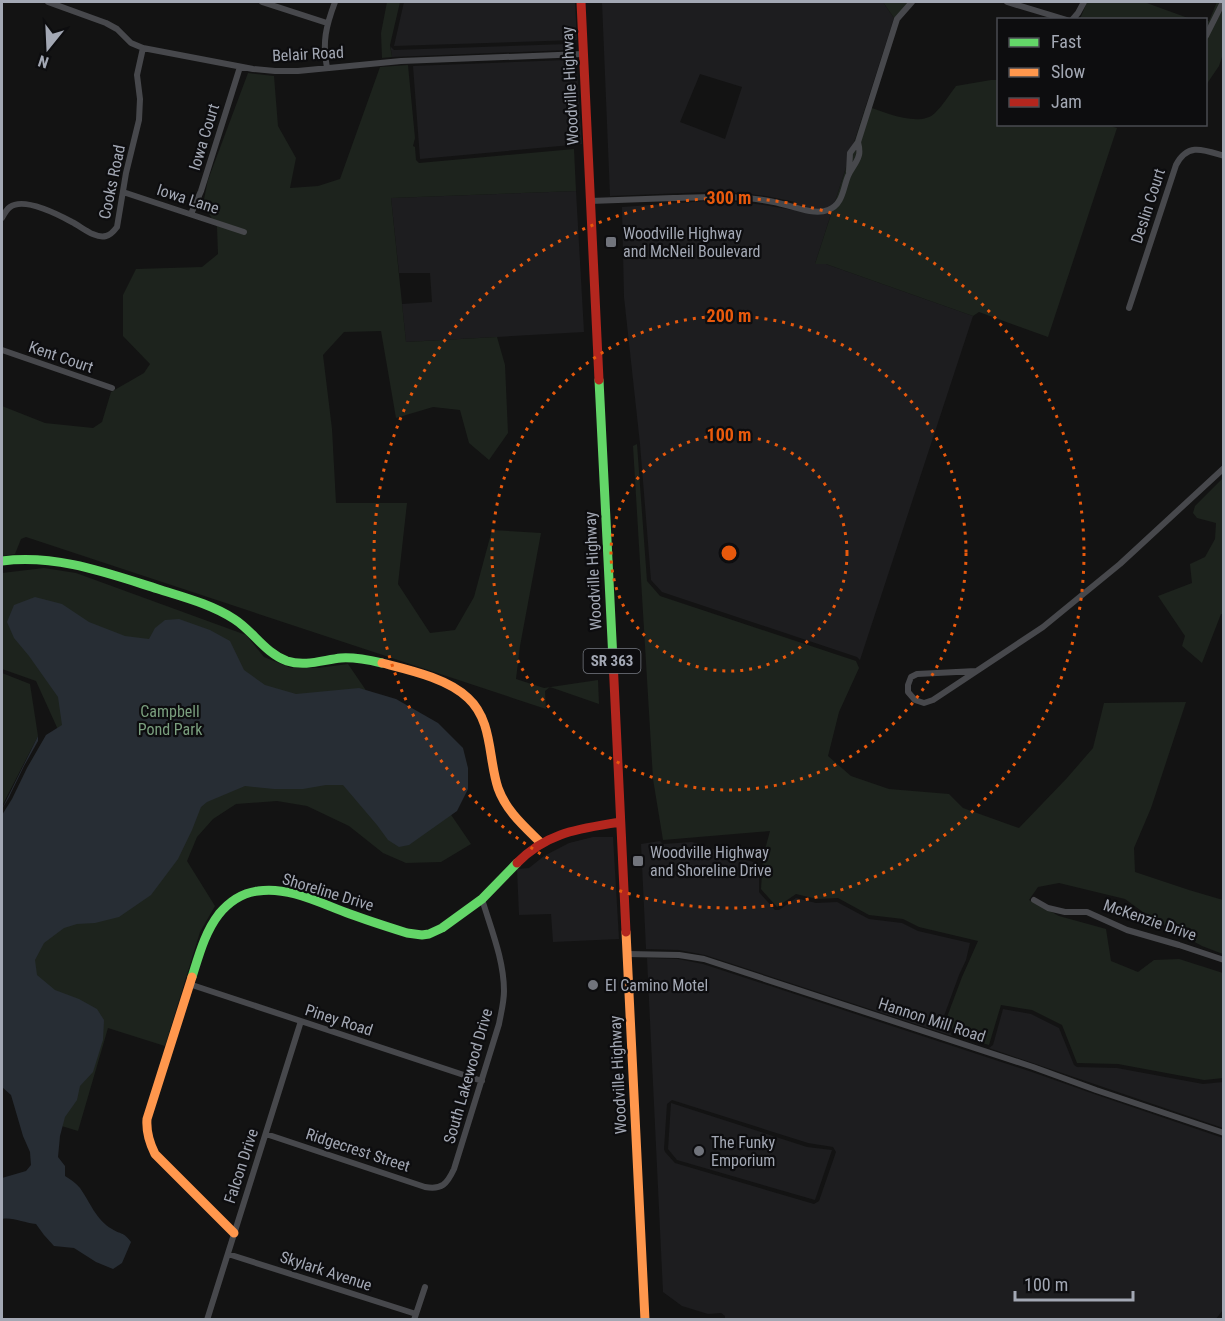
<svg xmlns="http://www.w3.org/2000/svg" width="1225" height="1321" font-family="'Roboto Condensed',sans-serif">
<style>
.built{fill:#1d1d1f;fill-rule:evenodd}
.green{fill:#1d231d}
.water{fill:#272d34}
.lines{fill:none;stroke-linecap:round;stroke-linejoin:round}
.street{stroke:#47484c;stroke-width:6}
.fast{stroke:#63d668;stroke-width:9}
.slow{stroke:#ff974d;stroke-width:9}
.jam{stroke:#b3261e;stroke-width:9}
.ring{fill:none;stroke:#e8590c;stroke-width:3;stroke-dasharray:3 6}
.poi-dot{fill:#71747c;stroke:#0d0d0f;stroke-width:2}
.labels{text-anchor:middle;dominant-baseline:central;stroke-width:4.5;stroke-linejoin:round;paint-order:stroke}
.shield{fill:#0d0d0f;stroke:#767a82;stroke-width:1.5}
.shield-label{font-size:15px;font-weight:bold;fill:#a3a8b4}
.street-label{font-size:16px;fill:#a3a8b4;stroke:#0d0d0f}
.poi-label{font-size:16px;fill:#a3a8b4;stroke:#0d0d0f;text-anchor:start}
.park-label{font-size:16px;fill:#7a9f7e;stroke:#0d0d0f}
.centre{fill:#e8590c;stroke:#0d0d0f;stroke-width:3}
.ring-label{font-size:18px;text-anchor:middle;font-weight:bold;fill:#e8590c;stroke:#0d0d0f;stroke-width:4.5;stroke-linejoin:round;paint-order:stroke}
</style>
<rect width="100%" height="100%" fill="#131313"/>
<path class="built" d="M404,2H575L577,40L394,46Z
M602,2H883L894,18L815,264H826L973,316L860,660L857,657L662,592L651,580L640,444L624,297L622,207L706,201L739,202L764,205L793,210L795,202L766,196L740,193L707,192L610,196ZM700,74L742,87L725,139L680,122Z
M568,44V50L392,57L391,50V47L394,50Z
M566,60L577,69L582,144L420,159L413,66Z
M576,191L584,332L406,342L402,304L432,302L430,273H399L391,198Z
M593,837H613L619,939L553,942L551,914L519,915L517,869L529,868L544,856L569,843Z
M660,841L663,844L692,842L759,864V892L775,910H779L796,898L816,903L837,902L869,919L902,923L918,931L970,943L966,960L959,975L944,1016V1019L952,1036L705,955L679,950L646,949L641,844Z
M647,958L678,959L703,964L1032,1072L1094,1094L1223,1138V1310L1215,1320H725V1316L721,1313L708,1314L682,1306L663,1292ZM672,1100L808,1143L833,1147L836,1152L819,1201L814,1204L675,1163L665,1152L664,1149L667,1104Z
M1003,1009L1031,1014L1059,1028L1074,1065L1077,1067L1117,1068L1203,1084L1223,1082V1128L989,1048L993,1045Z
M671,1103L807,1147L832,1150L815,1200L677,1160L668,1149Z"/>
<path class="green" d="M387,2H400L390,45L392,57L382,58L381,33Z
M883,2H911L894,18Z
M1087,2H1144L1188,18L1198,19H1080Z
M1217,2H1223V54L1219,66L1206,85V21H1209Z
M408,65L415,138L413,146L415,147L416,160L419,163L574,149L576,191L391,198L406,342L497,337L505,365L508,433L489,460L469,443L460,410L433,407L396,418L381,331L344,332L323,355L332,429L336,503H407L398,584L430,633L455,630L474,597L492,530L541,533L520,646L516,679L544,688L598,680L599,704L550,687L545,691L546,709L26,537L21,539L15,554L2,556V406L45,423L93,428L102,422L111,392L144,373L150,364L123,336V295L136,269L202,267L218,254L217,227L203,204L208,180L248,73L274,76L278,126L296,158L290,188L318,186L340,179L380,67Z
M991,80H998V124H1104L1117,128L1048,337L979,312L973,316L826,264H815L866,106C884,112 920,128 935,113C943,105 949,95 956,86Z
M637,444L647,581L660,596L856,661L859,668L839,712L828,756L851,776L889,789L949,794L963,808L1019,828L1067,778L1093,748L1104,703L1186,702L1151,808L1134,848L1135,872L1189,890L1223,900V954L1202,946L1154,920L1125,899L1059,883L1038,887L1029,900L1059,916L1106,929L1111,961L1138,972L1154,960L1179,959L1223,973V1078L1204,1080L1118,1064L1077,1063L1062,1025L1032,1010L1001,1005L989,1045L955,1035L947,1017L962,977L978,941L919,927L903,919L869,915L838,898L817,899L796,894L777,907L761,889L763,857L770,831L663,840L653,779L633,446Z
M1223,478V614H1221L1202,663L1182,646L1185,636L1158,596L1192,583L1190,564L1205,557L1215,539L1216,523L1197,518L1193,513L1195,506Z
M44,568L76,573L246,635L264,657L291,668H318L348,664L471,844L441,862L406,863L383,853L349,826L307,806L277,801L236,804L213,819L197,837L187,861L215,906L200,932L165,1046L108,1028L78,1131L42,1120L2,1020L69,754L36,681L2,669V573Z
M2,673L30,684L38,736L2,806Z"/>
<path class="water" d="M35,597L62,604L89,622L125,636L149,639L155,628L165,620L179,619L210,630L230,641L244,670L265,685L296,694L359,688L396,699L438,723L463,748L468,768V789L457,811L409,845L399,847L388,840L377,825L343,785H326L303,789H274L245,786L207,802L201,807L192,830L178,859L151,895L119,917L95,923L77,924L64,928L44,943L35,960L37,975L55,990L79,999L97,1009L104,1020L103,1040L93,1072L80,1086L77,1100L65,1117L60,1136L58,1157L65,1166V1176C70,1179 76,1183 80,1188C90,1202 96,1220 112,1229C121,1235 123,1231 131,1242L122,1263L113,1269L96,1262L74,1248L54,1246L44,1235L36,1224C24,1223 13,1217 2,1219V1178L26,1171L31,1165L30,1152L23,1136L11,1095L2,1087V815L12,799L27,768L46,735L62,725L58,697L29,656L14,638L7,622L14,605Z
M38,736V741L24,766L9,797L2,809Z"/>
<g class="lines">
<path class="street" d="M48,2L106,23L117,29L131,43L143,48L253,69L275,71H298L401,61L583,54
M262,2L327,23
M1007,2L1067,20
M1072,20L1078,13L1084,2
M1206,36L1223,2
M327,68C322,42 326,26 335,2
M849,172L850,153L858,142L897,19L912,2
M123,192L244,232
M590,201C617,200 645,199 673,198C707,197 741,195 774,202C790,205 813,216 828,210C843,205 843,188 848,176C851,169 857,163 859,155C860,151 859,146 858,142
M191,214L201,191L240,67
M2,218C4,214 6,210 10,207C24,197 59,215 72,222C82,227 95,239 106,236C111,235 114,231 117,227L126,173L139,120L140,99L137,75L143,48
M1129,308L1176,165C1188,142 1204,150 1224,156
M2,350L112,388
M976,671L917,674L911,677L908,685V692L915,700L924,703L933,700L1043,627L1120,564L1224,468
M1034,900L1048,908L1065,912H1087L1127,930L1179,945L1224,960
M627,954L679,955L704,959L1033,1067L1096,1090L1224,1133
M189,984L482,1081
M266,1134L425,1187C442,1190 447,1184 454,1169L499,1024C501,1013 504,1002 504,991C504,960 491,929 482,899
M228,1254L416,1314
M207,1320L301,1021
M414,1320L425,1287"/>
<path class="fast" d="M599,380L613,660
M2,561C56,554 107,573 158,589C183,597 211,604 234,619C253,631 265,653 287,661C305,667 323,660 341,658C355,657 369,660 382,663
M192,977C199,955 205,932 219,914C229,902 242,893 258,891C289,886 322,904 350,914C369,921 388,927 407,933L422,935L429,934L442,928L482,899L517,863"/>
<path class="slow" d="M382,663C409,670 447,678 468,698C493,721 488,758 498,788C506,811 525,827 541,843
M626,932L645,1320
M192,977L147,1119C146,1132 149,1142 155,1154L234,1233"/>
<path class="jam" d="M581,2L599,380
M613,660L626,932
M517,863C547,832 579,829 620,822"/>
</g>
<g class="ring">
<circle cx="729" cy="553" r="118"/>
<circle cx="729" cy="553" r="237"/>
<circle cx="729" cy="553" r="355"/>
</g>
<g class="poi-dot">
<rect x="605" y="236" width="12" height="12" rx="3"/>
<rect x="632" y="855" width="12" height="12" rx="3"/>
<circle cx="593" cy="985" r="6"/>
<circle cx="699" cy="1151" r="6"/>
</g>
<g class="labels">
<rect class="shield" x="583.5" y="649" width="57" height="24" rx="4.5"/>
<g class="shield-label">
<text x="612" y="661">SR 363</text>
</g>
<g class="street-label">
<text transform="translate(308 54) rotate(-3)">Belair Road</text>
<text transform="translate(570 86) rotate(-93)">Woodville Highway</text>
<text transform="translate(204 137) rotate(-73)">Iowa Court</text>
<text transform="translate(112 182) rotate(-78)">Cooks Road</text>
<text transform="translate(188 199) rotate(18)">Iowa Lane</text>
<text transform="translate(1148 206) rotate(-72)">Deslin Court</text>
<text transform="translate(61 357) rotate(19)">Kent Court</text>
<text transform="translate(593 571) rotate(-93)">Woodville Highway</text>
<text transform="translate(328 892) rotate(17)">Shoreline Drive</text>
<text transform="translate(1150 920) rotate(19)">McKenzie Drive</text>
<text transform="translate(339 1020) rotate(18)">Piney Road</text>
<text transform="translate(932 1020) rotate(18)">Hannon Mill Road</text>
<text transform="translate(618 1075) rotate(-93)">Woodville Highway</text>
<text transform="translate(468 1076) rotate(-74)">South Lakewood Drive</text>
<text transform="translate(358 1150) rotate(18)">Ridgecrest Street</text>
<text transform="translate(241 1166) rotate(-72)">Falcon Drive</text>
<text transform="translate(326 1271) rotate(18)">Skylark Avenue</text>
</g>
<g class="poi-label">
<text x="623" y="233">Woodville Highway<tspan x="623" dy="18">and McNeil Boulevard</tspan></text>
<text x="650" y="852">Woodville Highway<tspan x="650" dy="18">and Shoreline Drive</tspan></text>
<text x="605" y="985">El Camino Motel</text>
<text x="711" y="1142">The Funky<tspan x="711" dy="18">Emporium</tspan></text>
</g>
<g class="park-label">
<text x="170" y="711">Campbell<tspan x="170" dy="18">Pond Park</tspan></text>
</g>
</g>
<circle cx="729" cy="553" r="9" class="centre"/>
<g class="ring-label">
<text x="729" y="204">300 m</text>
<text x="729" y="322">200 m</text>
<text x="729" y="441">100 m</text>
</g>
<rect width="1225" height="1321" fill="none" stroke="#a3a8b4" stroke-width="6"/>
<rect x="997" y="18" width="210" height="108" fill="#0d0d0f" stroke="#494b51" stroke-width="1.5"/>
<rect x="1009" y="38" width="30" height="9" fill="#63d668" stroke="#494b51" stroke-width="1.5"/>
<text x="1051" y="48" font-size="18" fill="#a3a8b4">Fast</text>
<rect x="1009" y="68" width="30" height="9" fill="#ff974d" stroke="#494b51" stroke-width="1.5"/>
<text x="1051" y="78" font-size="18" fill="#a3a8b4">Slow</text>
<rect x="1009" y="98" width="30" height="9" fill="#b3261e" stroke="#494b51" stroke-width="1.5"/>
<text x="1051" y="108" font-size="18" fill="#a3a8b4">Jam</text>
<g transform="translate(48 48) rotate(198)" stroke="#0d0d0f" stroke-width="4.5" paint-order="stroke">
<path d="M0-4.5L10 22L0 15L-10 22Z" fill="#a3a8b4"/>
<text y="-9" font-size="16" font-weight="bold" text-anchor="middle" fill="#a3a8b4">N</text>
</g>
<path d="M1015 1291v9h118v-9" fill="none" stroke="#a3a8b4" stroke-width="3"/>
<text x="1024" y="1291" font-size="18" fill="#a3a8b4" stroke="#0d0d0f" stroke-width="4.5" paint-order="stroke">100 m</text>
</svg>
